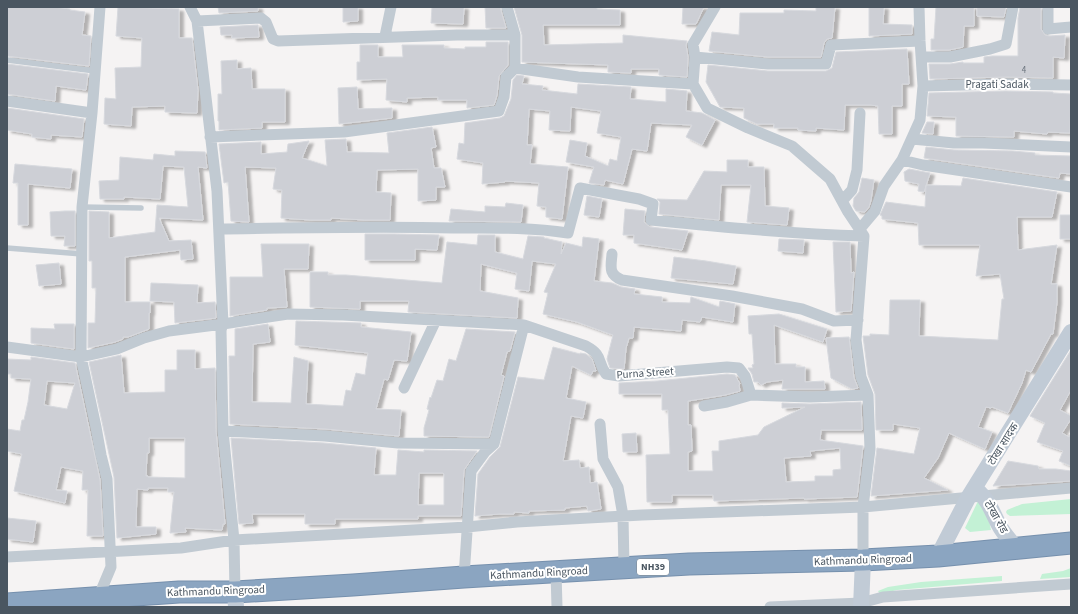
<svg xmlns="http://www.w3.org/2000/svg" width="1078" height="614" font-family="'Source Sans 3','Noto Sans Devanagari',sans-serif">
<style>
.green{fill:#c3f1d5}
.building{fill:#cdcfd5;stroke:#d7d9de;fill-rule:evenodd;filter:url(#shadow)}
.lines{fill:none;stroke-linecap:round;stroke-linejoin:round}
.highway-casing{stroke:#7690ad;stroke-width:23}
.lane{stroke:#c1cad2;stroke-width:5.5}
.street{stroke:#c1cad2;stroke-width:11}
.secondary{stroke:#c1cbd6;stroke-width:16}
.highway{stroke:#8ba5c1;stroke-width:21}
.labels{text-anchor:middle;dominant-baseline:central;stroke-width:4;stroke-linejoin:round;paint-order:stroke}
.number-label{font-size:9px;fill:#6b747e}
.shield{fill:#fff;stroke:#808990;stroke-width:1}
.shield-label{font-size:10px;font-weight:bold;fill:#4a5661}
.street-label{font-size:11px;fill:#4a5661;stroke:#fff}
</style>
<defs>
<filter id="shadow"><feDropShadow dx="4.5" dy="2.5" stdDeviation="1" flood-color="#0004"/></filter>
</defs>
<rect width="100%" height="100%" fill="#f5f3f3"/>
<path class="green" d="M1071,499V514L1010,516L1007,514L1006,512L1007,510L1022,504Z
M978,501C984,509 990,520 991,530L970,532L965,528Z
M1071,568V577L1040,579L1042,574L1063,571Z
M1002,576V581L897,590L880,594L878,591L888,587L921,582Z"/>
<path class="building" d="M7,7H53L70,9V10L85,12L82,35L91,36L89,66L7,56Z
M118,7L179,9V38H192L198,90L197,113L165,112V106L132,107L131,126L104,124L105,98L116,99L115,68L141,67L142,38L116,36Z
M218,7H258V11L219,13Z
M343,7H358V21L343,22Z
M432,7H464L463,24L431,23Z
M485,7H500L506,28H486Z
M514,7H597V9L620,10V25H543L544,45L623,43V35L687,41L686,45L688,57L687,77L659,75V69H631V73L608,72V65L522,62V35Z
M683,7H704L696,24H682Z
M816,7H835L832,38L827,39L824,43L821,57H768L709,51L712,32L739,35L740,13H784V10L816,11Z
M869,7H884L883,24L912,25V34L869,36Z
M936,7H974V26H964L963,47L949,50H931V39H934Z
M977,7H1006L1004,17L977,16Z
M1020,7H1041V29L1045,35L1049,36L1065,35L1064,58L1053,57V78L1005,77L930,79L929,64H950L963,62V63H984V57L992,56H1018V18Z
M258,25L259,37L232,38V35H221L220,27Z
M486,42H508V65L499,76L497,95L494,105L467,108V100H438V97L407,98V102L386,100L387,79L357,80V62H360V45H378V57H403L402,45H444V48L465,49V47H486Z
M907,49L909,84H902V106H892V134H879L878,106L871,105H845L844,130L816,128V131L798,130V128H774V124H757L744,118V108L720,107L706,82L708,65L768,71H826L832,68L836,52Z
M237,60V69L251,68L252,89H285V122H262V128L219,130V121H218V94H222L221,61Z
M7,64L88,74L86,90L56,86L55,101L7,94Z
M517,75L524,76L522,84L543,86L542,90L577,94L578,84L631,87L630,99L666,102V89L687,91L686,111L702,113L715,120L702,145L686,137L692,125L651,123L647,151L632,149L623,184L605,180L604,185L589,183L594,167L566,162L570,140L587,143L585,156L608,166L610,159L617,161L621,137L597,133L601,111L571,107L570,131L549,130L550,111L529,109L527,145H532L530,164L568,167L562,219L546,217V207L537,206L539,183L505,181V182L482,184L483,163L457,159L459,143L464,144L465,123L500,118L504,116L511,99L513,80Z
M357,87L358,109L392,108V118L339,124L338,88Z
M1005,91L1053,92V93L1071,94L1070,133L1048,132L1047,134L1014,131V137L956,136V117L927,116L929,93Z
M7,108L84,119L82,137L51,135V139L32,137V134L7,130Z
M927,122H934L933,134L922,133Z
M432,127L436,147L431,148L434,168H441L445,187H436V200L418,201V169L377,170L376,192L391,193L390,220H365L331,218V220H311L281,218L282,190L273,189L276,168L245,167L249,222L231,221L228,182L224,183L219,144L261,142V154L287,152L288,144L309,141L302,158L327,166L325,140L346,139L347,152L389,153L387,133Z
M926,147L954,150L1013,151L1035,153V155L1071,156V174L1060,173L1059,178L924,158Z
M175,151L205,152L207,168L198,167L203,220L159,218L169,241L191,240L193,259L181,260L180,250L125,257V302H150V313H149V329L128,337H123V339L115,342L88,348V323H95L96,288H92V261H89V211L109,212V238L155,232L157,205L188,207L184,167L163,166L160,199L124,197V199H100L99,181L119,180L120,157L153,160L154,154L175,156Z
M727,160H748V167H764L765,206L789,208L787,225L747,222L751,185H721L719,220L659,214L660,202L657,199L687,200L704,171L727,172Z
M15,164L72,169L70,188L28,184V225H18V183H13Z
M909,169L930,173L924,192L918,191L919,184L905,181L904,172Z
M862,178L874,180L871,200L869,207L865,212L856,211L853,206L854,198L859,192Z
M963,178L1057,192L1052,217H1017L1018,250L1057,245L1051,284H1057V302L1053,334H1051L1031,372L1026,370L1022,383L1008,413L992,407L991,408L986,407L978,427L992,432L985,449L949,433L938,458L924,478L948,490L871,496L877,448L914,454L920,428L893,424V430H876L875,394L868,375L863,336H870V334L889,335L890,300H920L919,336L998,340L1002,299H1004L1000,274L976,276L980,245H919L918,223L882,219V216L880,215L886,202L925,207L926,185L961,186Z
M587,196L602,199L599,217L584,215Z
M506,203L523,205L521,222L449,221L451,209L485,212V206L505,207Z
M625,209L645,211L644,222L650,227L688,231L682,250L634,243V235H623Z
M65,211H75V246H64L65,236H51L50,212Z
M1060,215H1071V239H1060Z
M365,234H394L439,235L437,250L415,249V260H365Z
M478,235H495V252L523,259L528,236L544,237V238L562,242L561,254L566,243L582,247L583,237L599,239L594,281L612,283L621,287L635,289L634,294L662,297V302L690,303L691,297L719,307L720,301L735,304L733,322L702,317L700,322L682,320L681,331L634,327L633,338H629L626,348L624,369L610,368L607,359L613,335L577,322L543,314L548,293L544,292L556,264L532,261L529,291L515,289L517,273L481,264L480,291L518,298L517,318L408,312L409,301H360V309L310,307V272H328V275H346L442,283L447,242L477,245Z
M779,239L804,240L803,253L778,251Z
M833,242H850L851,273L854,272L851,311L836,312Z
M261,244H309L308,269H284L287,307L267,308V310L230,316V277H263Z
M674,257L706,261L736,266L733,284L671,278Z
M59,263L61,284L39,286L36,265Z
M151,283L198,285L197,303L215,302L216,318L175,323L174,302L150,301Z
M779,314L827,329L823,342L774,325L775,364H796V367H805V382L824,381L825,389H782L783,380L767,382L761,385L758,382H754L752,374L748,368H753L752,365L754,364L752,334H749L748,316Z
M296,321L361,323V327L411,332L407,361L394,360L388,380L384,379L376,409L401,410L399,436L326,429L230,424L229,356H235V329L268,324L270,342L253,344L252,402L291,403L294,357L308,361L306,404L343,406L346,390L351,391L356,373L365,375L368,353L295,345Z
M54,324H74V349L31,343V328L55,329Z
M466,329L515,332L510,351L507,352L501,375L504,376L489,437L424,436V428L429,410L427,409L430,397L431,398L437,380L443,381L449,359L456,361Z
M849,337L854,378L858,388L852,389L831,378L826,338Z
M553,347L580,354V353L586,354L592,359L596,371H593L591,375L572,366L566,398L586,402L583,418L571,416L563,461L579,460L580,468L589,467L590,483L597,482L601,509L588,511L587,506L565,508V510L529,511V513L514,512V514H499L475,516L478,474L490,457L500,447L518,377L544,380Z
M177,350H195V369L215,368L216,431L225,524H223L222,530L185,528L186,532L170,533L174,492H168V488H148V490L137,489L136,527H156V534L117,538L114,477L89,362L121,355L124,393L165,392V370H177ZM149,438H185V478L148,477V476H146L147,453H149Z
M1071,350V390L1060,410L1071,416V419L1062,433L1069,437L1071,432V466L1059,461L1063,451L1037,442L1045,423L1030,416Z
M31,357L75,363L100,480L103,536H87L88,490H82L83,471L61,467L56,490L67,491L65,503L14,491L22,454L7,451V429L20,431L22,420H24L28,402L31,379L11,378V374H7V359L31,360ZM47,381L75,383L67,409L44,405Z
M727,374L735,375L740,384L739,385L740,391L725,395L688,401V425H691L692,451L688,452V471H713L712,451H719V441L758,435L764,427L805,407L782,408V403L810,404L861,402L862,430H821L820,440L863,446L857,497L804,499V498L714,501L713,495H672V502H647L646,455L670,454L668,410H662V394H619V383L657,381ZM840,448L841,469L833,470V476H815V481L786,482L784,458L811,456L810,451Z
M636,433L637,452H623L622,434Z
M231,438L324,443L376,448L374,475H396L398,450L424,452V450L477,451L464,470L461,516H418V519H335V524H305V514H252L253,523L239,524ZM419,473H443L444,474V505H418Z
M1008,461L1038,466L1039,469H1056L1071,471V481L993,486Z
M7,518L36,521L33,542L7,539Z"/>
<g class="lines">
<defs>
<path id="highway" d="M7,604L179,592H235L353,585L464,577L689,564L863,560L938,556L1071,543"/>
</defs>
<use href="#highway" class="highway-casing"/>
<path class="lane" d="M7,60L95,71
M82,207L141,208
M7,248L82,254"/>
<path class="street" d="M190,7L197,21L217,191L223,324L221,330L223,431L234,540L235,592
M507,7L515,35V68
M715,7L693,44L695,57L693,84L707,108L748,128L792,146L830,179L848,212L864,236L856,340L861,377L868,395L870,449L863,507V560
M1048,7V29L1071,27
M197,21L261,18L266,22L273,39L278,41L457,35H515
M385,36L391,7
M695,57L768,64H826L831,45L920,41
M921,57H950L990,49L1006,44L1013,7
M923,86L1005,84L1071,85
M7,101L92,113
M210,137L344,132L499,111L504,97L506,77L515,68L578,77L693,84
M912,139L954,143H983L1071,147
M902,160L923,165L1071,187
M842,201L852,190L857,170L860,113
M219,229C297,228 375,226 453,228C491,228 530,227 568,233L580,188L639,199L653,204L651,220C722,227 793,234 864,236
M859,230L875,211L884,186L902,160L920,120L923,86L920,41L919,7
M612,254C611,267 608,274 622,280L732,296L802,309L834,321L858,320
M7,347L81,357L117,349L144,338L169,331L223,324L288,314L343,315L524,325
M404,388L436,320
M704,406L727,402L751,395
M600,424L603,459L618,487L623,516L624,568
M223,431L325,436L398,443L494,444
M494,444L524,325L586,346C604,356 596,360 606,374L619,376L727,367L739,368L745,376L751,395L810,397L868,395
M7,557L181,548L234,540L467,527L517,522L642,515L863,507L1071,488
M556,572L557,607
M464,577L471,471L485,452L494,444
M98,598L111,567L107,479L101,455L96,427L81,357L82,207L92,113L100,7
M770,607L861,603L883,597L1071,584"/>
<path class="secondary" d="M975,488C990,502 990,508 999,525C1003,533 1010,540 1016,548
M938,556L968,498L1071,332
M235,592L236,607
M861,607L863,560"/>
<use href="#highway" class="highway"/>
</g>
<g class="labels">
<g class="number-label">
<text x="1024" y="70">4</text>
</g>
<rect class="shield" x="637" y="559" width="32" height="16" rx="3"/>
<g class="shield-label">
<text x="653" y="567">NH39</text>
</g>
<g class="street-label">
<text x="997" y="84">Pragati Sadak</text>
<text transform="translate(645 373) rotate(-4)">Purna Street</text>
<text transform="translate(1003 444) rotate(-58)">टोखा सादक</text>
<text transform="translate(996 517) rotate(60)">टोखा रोड</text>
<text transform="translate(863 560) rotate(-2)">Kathmandu Ringroad</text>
<text transform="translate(539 573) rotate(-3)">Kathmandu Ringroad</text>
<text transform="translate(216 591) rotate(-2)">Kathmandu Ringroad</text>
</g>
</g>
<rect width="1078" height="614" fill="none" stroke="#4a5661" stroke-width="16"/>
</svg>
